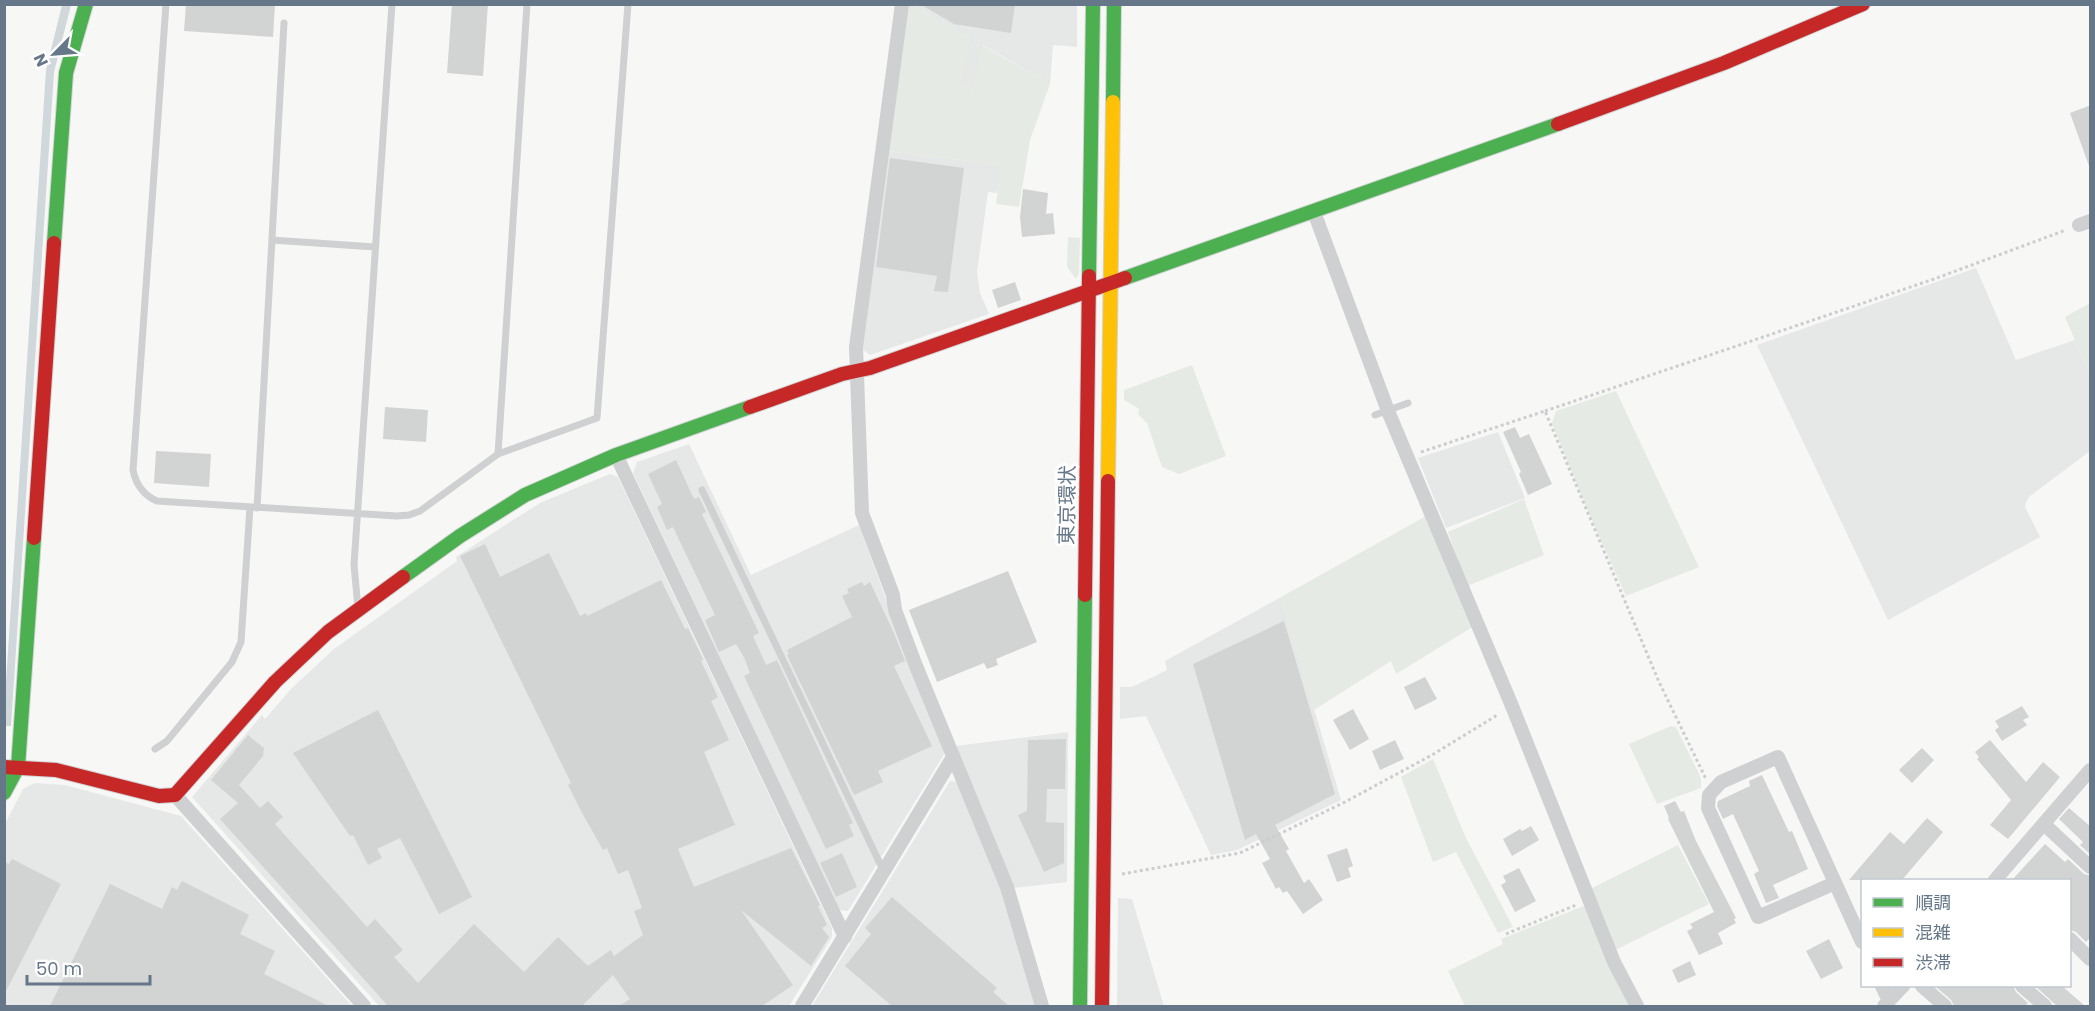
<svg xmlns="http://www.w3.org/2000/svg" width="2095" height="1011" font-family="Poppins,'Noto Sans JP',sans-serif">
<style>
.built{fill:#e6e7e7}
.green{fill:#e6eae4}
.water{fill:#d0d8db}
.building{fill:#d2d3d3}
.lines{fill:none;stroke-linecap:round;stroke-linejoin:round}
.fast-casing{stroke:#d2d4d5;stroke-width:16}
.slow-casing{stroke:#d2d4d5;stroke-width:16}
.jam-casing{stroke:#d2d4d5;stroke-width:16}
.path{stroke:#cccdce;stroke-width:3;stroke-dasharray:3 3;stroke-linecap:butt}
.lane{stroke:#cfd0d1;stroke-width:7}
.street{stroke:#cfd0d1;stroke-width:14}
.fast{stroke:#4caf50;stroke-width:14}
.slow{stroke:#ffc107;stroke-width:14}
.jam{stroke:#c62828;stroke-width:14}
.labels{text-anchor:middle;dominant-baseline:central;stroke-width:6;stroke-linejoin:round;paint-order:stroke}
.street-label{font-size:20px;fill:#657788;stroke:#fff}
</style>
<rect width="100%" height="100%" fill="#f7f7f6"/>
<path class="built" d="M912,5H1077V47L1053,45L1050,84L983,45L974,90L961,83L969,38Z
M887,151L1002,165L997,193L988,192L977,272L980,293L989,314L870,355L862,349Z
M1976,268L2016,360L2075,340L2090,375V451L2030,496L2026,502L2025,507L2040,537L1888,620L1757,345Z
M1498,432L1525,498L1446,528L1418,458Z
M689,444L751,575L859,525L917,684L946,751L848,911L839,910L633,473L637,462Z
M610,474L618,477L832,928V937L789,1006H379L192,797L262,715L265,719L291,689L334,649L457,561L456,557L513,520L542,502Z
M1281,597L1341,800L1237,850L1211,855L1146,716L1120,719V687H1132L1167,670L1165,661Z
M1068,732L1067,882L1013,888L955,746Z
M950,781L959,782L1000,884L1038,1006H812Z
M35,783L65,785L181,816L352,1006H5L4,826L23,789Z
M1118,898L1132,899L1164,1006H1117Z"/>
<path class="green" d="M907,5H912L969,38L962,83L973,90L982,45L1050,84L1030,140L1019,207L996,204L1001,165L887,151Z
M1068,237L1080,238L1079,273L1076,279L1067,267Z
M2090,303V375L2065,317Z
M1192,365L1226,456L1179,474L1162,467L1147,423L1138,414L1139,409L1124,400V390Z
M1616,391L1699,567L1626,596L1590,516L1552,423L1556,411Z
M1524,499L1544,555L1467,586L1448,532Z
M1428,515L1474,626L1396,674L1391,661L1314,710L1281,597Z
M1671,726L1676,727L1701,778V788L1657,804L1629,744Z
M1433,759L1465,836L1513,927L1498,933L1456,852L1433,862L1401,777Z
M1678,845L1709,904L1615,950L1590,889Z
M1586,905L1632,1006H1465L1448,971L1503,944L1501,939Z"/>
<path class="water" d="M62,5H71L54,72L11,726H5V697L46,70Z"/>
<path class="building" d="M186,4H275L273,37L184,31Z
M452,4H488L483,76L447,73Z
M920,4H1015L1011,33L954,24Z
M2091,105V165L2089,166L2070,113Z
M890,158L964,168L948,292L934,291L937,276L876,267Z
M1023,189L1048,193L1046,214L1053,213L1055,234L1022,237L1020,217Z
M1015,282L1021,300L998,308L992,290Z
M385,407L428,410L426,442L383,439Z
M1515,427L1520,438L1529,434L1552,484L1528,495L1519,474L1521,472L1503,432Z
M156,451L211,454L209,487L154,483Z
M676,460L694,499L699,497L706,512L702,514L759,633L753,636L766,665L777,660L853,823L849,825L854,836L826,849L744,676L750,673L744,657L736,644L719,652L705,620L715,615L673,527L667,530L657,507L662,504L648,474Z
M485,544L500,577L549,553L580,616L586,613L587,616L661,580L685,629L688,628L703,659L701,661L718,697L711,701L729,740L704,752L735,825L678,849L694,887L791,848L820,905L818,906L827,925L822,928L829,937L811,966L741,910L793,985L762,1006H619L630,999L613,975L582,1006H388L220,819L238,803L211,780L248,735L264,748L263,756L239,785L260,808L268,801L283,817L275,824L367,927L375,919L403,950L394,957L418,983L474,924L524,972L558,937L588,966L611,950L614,956L643,935L634,911L642,908L628,870L618,874L607,848L603,850L582,813L568,785L571,783L460,556Z
M1008,571L1037,642L996,659L998,665L987,669L984,663L937,682L909,610Z
M862,582L864,586L870,582L893,631L905,661L894,666L932,746L878,771L883,782L854,795L787,655L789,654L787,650L852,617L842,596L849,593L847,589Z
M1284,621L1335,794L1275,825L1289,849L1286,851L1304,883L1309,879L1323,900L1303,914L1287,891L1283,893L1279,887L1276,889L1262,863L1270,859L1256,834L1245,840L1193,664Z
M1425,677L1437,699L1415,710L1404,687Z
M2022,706L2029,717L2023,720L2027,725L2002,741L1995,730L1999,727L1995,721Z
M1353,709L1369,739L1350,750L1333,720Z
M378,710L472,897L439,914L400,838L377,849L382,858L368,865L353,835L350,836L293,753Z
M1066,739L1065,789H1047L1046,822L1064,823V863L1044,872L1018,815L1027,811L1028,740Z
M1395,740L1404,759L1380,770L1372,751Z
M1990,740L2026,782L2043,762L2060,777L2008,839L1990,825L2011,800L1977,759L1979,757L1975,752Z
M1922,748L1934,760L1912,783L1899,770Z
M1762,775L1789,832L1792,831L1808,869L1773,885L1779,898L1766,903L1754,874L1759,871L1733,814L1723,819L1717,806L1718,801L1750,786L1749,781Z
M1675,801L1681,812L1684,811L1696,841L1736,918L1734,919L1736,923L1718,933L1723,944L1699,955L1687,931L1693,928L1690,924L1714,912L1668,819L1669,818L1664,806Z
M2069,808L2091,827V855L2080,845L2083,842L2059,819Z
M1927,818L1943,832L1902,880H1849L1890,832L1904,844Z
M1531,826L1539,840L1512,856L1503,839L1520,829L1522,831Z
M2045,844L2065,862L2068,859L2084,874L2091,876V937L2086,942L2076,932L2070,930V880H2012Z
M1347,848L1353,866L1348,868L1351,877L1337,882L1327,855Z
M842,853L857,887L836,897L820,863Z
M12,859L61,884L4,995V862L9,864Z
M1519,868L1536,901L1515,912L1501,885L1506,882L1503,876Z
M182,881L249,915L240,934L275,951L264,974L329,1006H50L110,884L162,909L172,887L177,890Z
M892,897L997,988L993,992L1009,1006H892L845,966L871,934L865,928Z
M1829,939L1843,968L1821,979L1806,951Z
M1690,961L1696,975L1678,983L1672,970Z
M1935,986H2013L2016,992L2028,1003L2025,1006H1954L1951,1000Z
M2035,986H2062L2085,1006H2057Z"/>
<g class="lines">
<defs>
<path id="fast" d="M1113,102L1114,4
M54,243L66,73L86,4
M1089,276L1093,4
M1125,278L1558,124
M403,577L460,536L525,495L616,455L750,407
M4,793L18,767L34,538
M1080,1006L1085,595"/>
<path id="slow" d="M1108,481L1113,102"/>
<path id="jam" d="M1558,124L1724,63L1863,4
M750,407L842,374L870,368L1125,278
M34,538L54,243
M1085,595L1089,276
M4,767L56,770L159,796L175,795L275,682L328,632L403,577
M1102,1006L1108,481"/>
</defs>
<use href="#fast" class="fast-casing"/>
<use href="#slow" class="slow-casing"/>
<use href="#jam" class="jam-casing"/>
<path class="path" d="M1545,411L1934,279L2066,230
M1421,452L1545,411L1659,682L1706,779
M1122,874L1240,853L1345,802L1432,755L1499,714
M1506,934L1576,905"/>
<path class="lane" d="M166,4L133,470C136,485 143,495 157,501L397,516L409,515L420,511L498,454L597,418L628,4
M272,240L375,247
M1375,415L1408,403
M498,454L527,4
M702,490L884,872
M257,508L284,23
M358,608L354,565L392,4
M155,749L167,741L232,662L241,642L250,507"/>
<path class="street" d="M902,4L856,347L862,513L893,595L895,610L916,666L1007,887L1042,1006
M1314,212L1388,411L1512,706L1614,962L1637,1006
M2079,225L2090,221
M616,455L845,937
M175,795L364,1006
M2045,825L2090,867
M1995,880L2090,770
M1835,883L1758,917L1708,808L1709,795L1721,782L1778,757L1862,942
M2070,939L2090,959
M1882,986L1889,1001
M1922,986L1945,1006
M2022,986L2045,1006
M802,1006L953,757
M1884,1006L1903,986"/>
<use href="#fast" class="fast"/>
<use href="#slow" class="slow"/>
<use href="#jam" class="jam"/>
</g>
<g class="labels">
<g class="street-label">
<text transform="translate(1067 505) rotate(-89)">東京環状</text>
</g>
</g>
<rect width="2095" height="1011" fill="none" stroke="#657788" stroke-width="12"/>
<rect x="1861" y="879" width="210" height="108" fill="#ffffff" stroke="#c1c9cf" stroke-width="1.5"/>
<rect x="1873" y="898" width="30" height="9" fill="#4caf50" stroke="#c1c9cf" stroke-width="1.5"/>
<text x="1915" y="909" font-size="18" fill="#657788">順調</text>
<rect x="1873" y="928" width="30" height="9" fill="#ffc107" stroke="#c1c9cf" stroke-width="1.5"/>
<text x="1915" y="939" font-size="18" fill="#657788">混雑</text>
<rect x="1873" y="958" width="30" height="9" fill="#c62828" stroke="#c1c9cf" stroke-width="1.5"/>
<text x="1915" y="969" font-size="18" fill="#657788">渋滞</text>
<g transform="translate(54 54) rotate(245)" stroke="#ffffff" stroke-width="4.5" paint-order="stroke">
<path d="M0-4.5L10 22L0 15L-10 22Z" fill="#657788"/>
<text y="-9" font-size="16" font-weight="bold" text-anchor="middle" fill="#657788">N</text>
</g>
<path d="M27 975v9h123v-9" fill="none" stroke="#657788" stroke-width="3"/>
<text x="36" y="975" font-size="18" fill="#657788" stroke="#ffffff" stroke-width="4.5" paint-order="stroke">50 m</text>
</svg>
